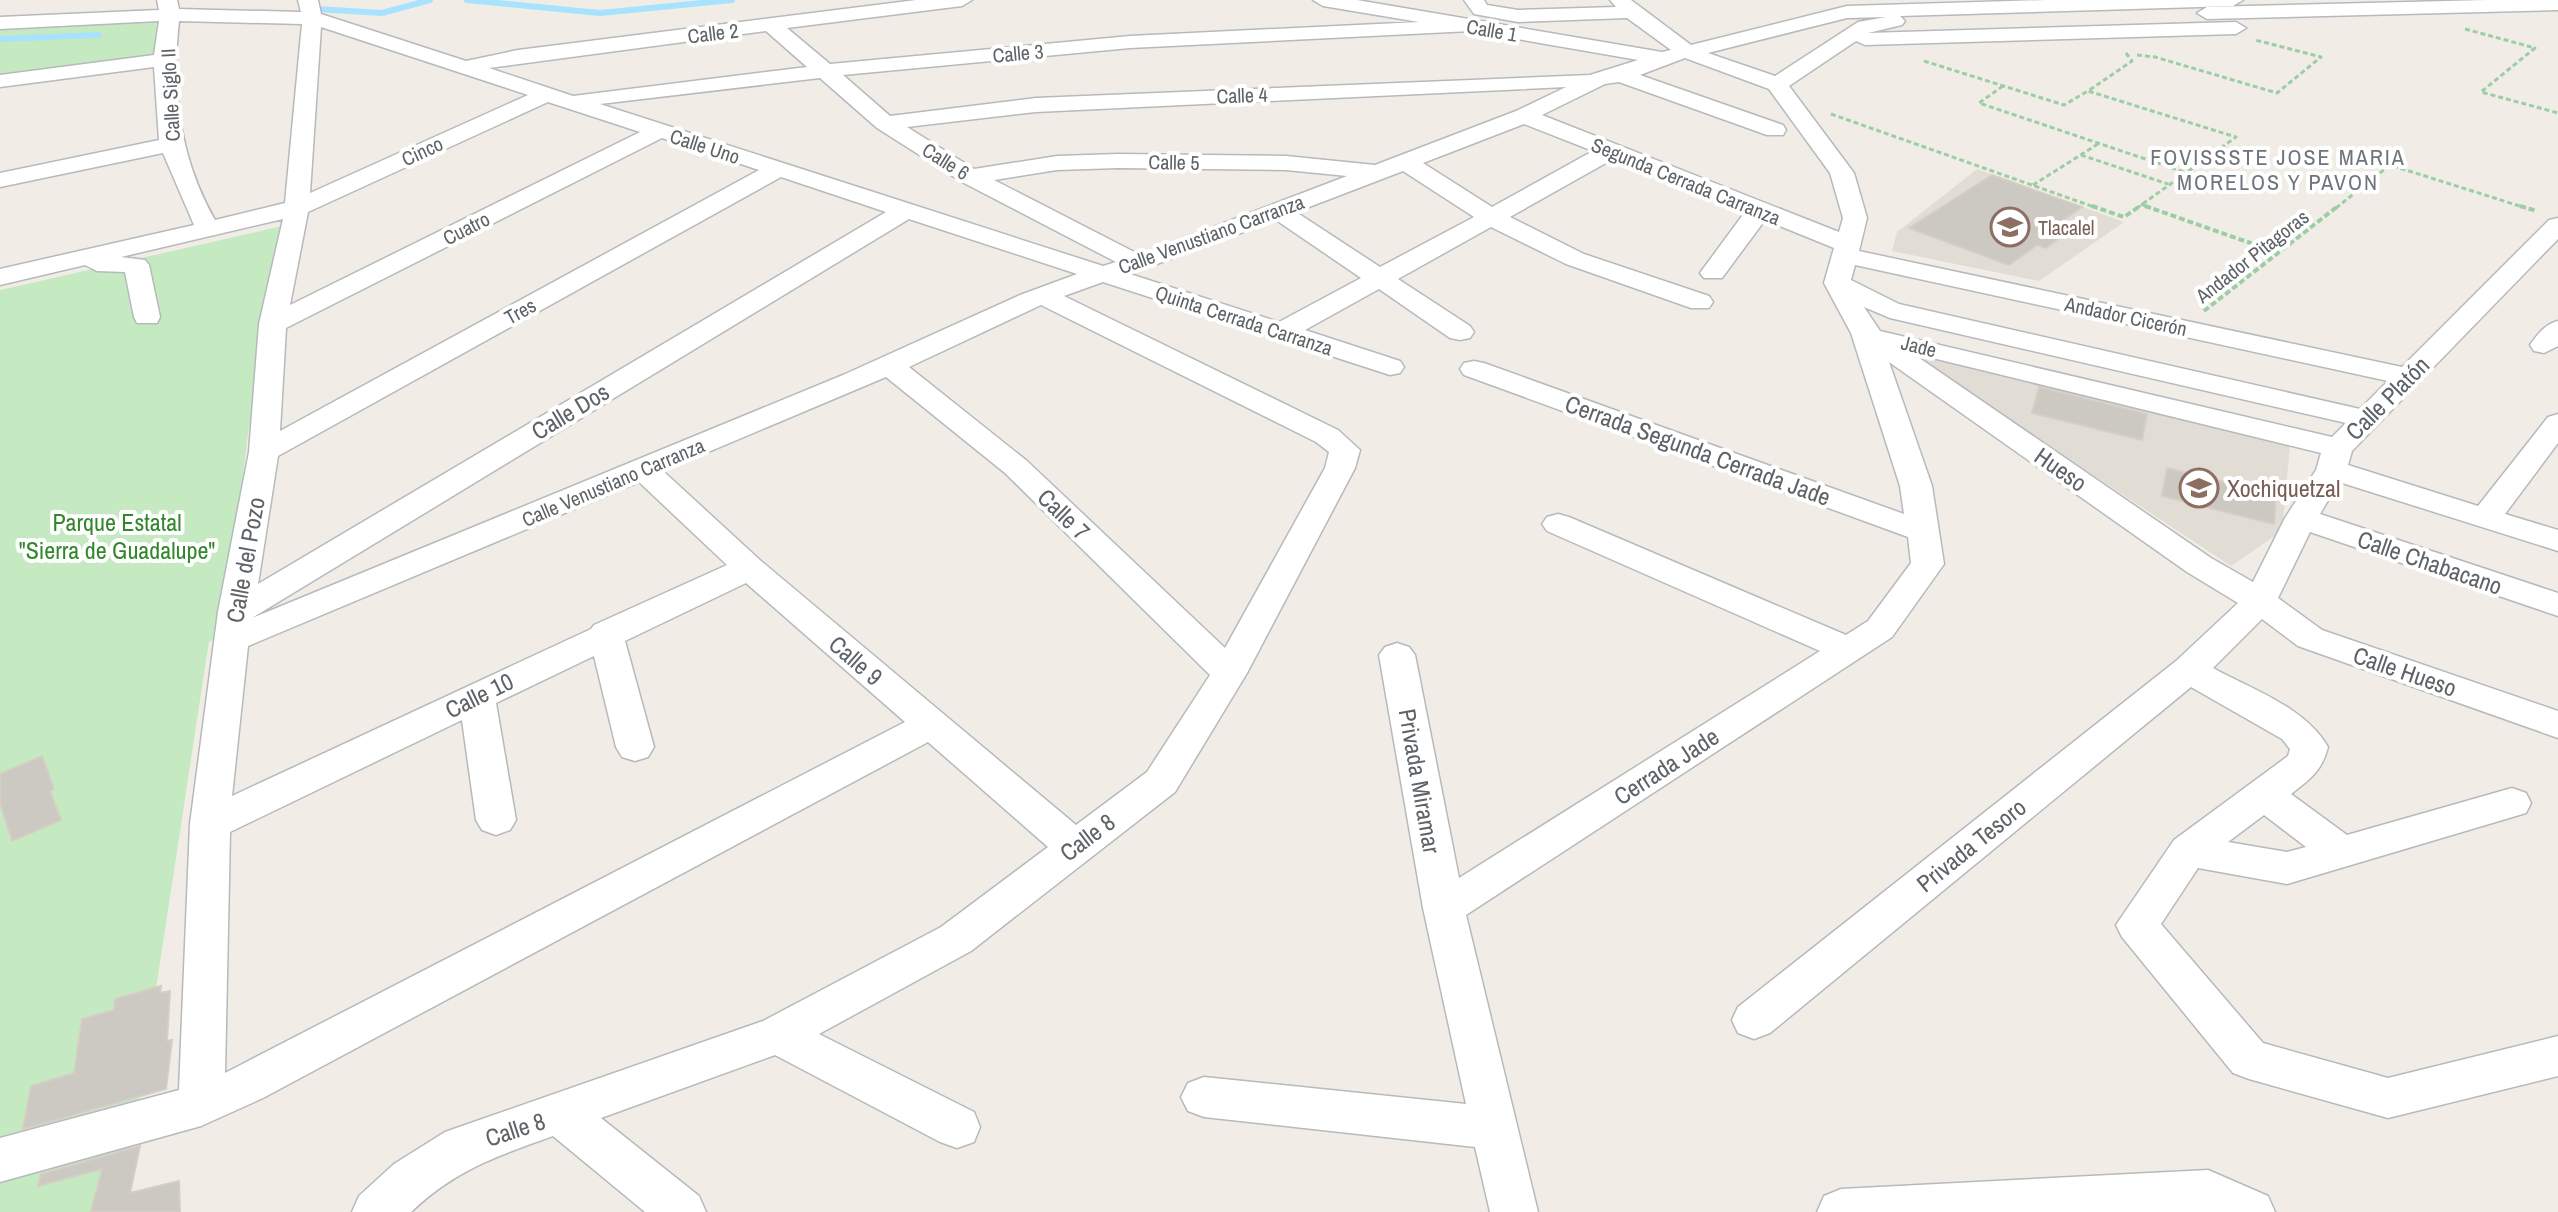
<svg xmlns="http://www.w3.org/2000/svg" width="2558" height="1212" font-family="'Archivo Narrow',sans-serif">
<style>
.education{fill:#e1dcd4}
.green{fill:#c5eac1}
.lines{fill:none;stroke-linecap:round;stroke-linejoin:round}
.stream{stroke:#a8e2ff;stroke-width:6}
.building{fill:#ccc8c2;stroke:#d6cec4;stroke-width:2}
.minor-casing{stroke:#b6b9bd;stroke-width:3}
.path-far1{stroke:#9bcea4;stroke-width:3;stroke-dasharray:5 3;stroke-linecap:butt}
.path{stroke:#9bcea4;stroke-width:4;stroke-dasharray:6 3;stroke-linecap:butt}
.minor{fill:#fff;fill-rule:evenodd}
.labels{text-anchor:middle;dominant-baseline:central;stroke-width:8;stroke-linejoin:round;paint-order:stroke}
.far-street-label{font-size:20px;fill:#5d6367;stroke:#fff}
.far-education-label{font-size:20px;fill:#785e54;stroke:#fff;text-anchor:start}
.far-neighbourhood-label{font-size:22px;letter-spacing:2px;fill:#6e757a;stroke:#fff}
.street-label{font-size:24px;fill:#5d6367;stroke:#fff}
.education-label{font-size:24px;fill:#785e54;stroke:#fff;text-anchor:start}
.park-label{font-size:24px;fill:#33862e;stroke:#fff}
</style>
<rect width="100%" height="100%" fill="#f1ede6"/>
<path class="education" d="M1977,169L2124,222L2039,281L1892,251L1897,232Z
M1905,351L2290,445L2282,531L2231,566Z"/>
<path class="green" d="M157,19L154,55L0,77V28Z
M287,225L248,433L224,636L209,642L206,661L122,1212H0V290Z"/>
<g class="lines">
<path class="stream" d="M467,0L600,13L732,0
M317,9L382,13L430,0
M0,39L99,35"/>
</g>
<path class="building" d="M1992,175L2082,207L2056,225L2070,230L2046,248L2037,245L2009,265L1909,228Z
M2039,387L2147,414L2142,440L2032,413Z
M2167,468L2276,495L2274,524L2162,496Z
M42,756L54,789L50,791L61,820L12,841L0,803V774Z
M161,986L160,993L170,991L167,1041L172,1040L166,1089L23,1129L31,1086L74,1073L82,1019L114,1010L115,999Z
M140,1146L130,1193L179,1181L180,1212H91L102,1169L38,1186L41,1174Z"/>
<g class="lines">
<defs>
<path id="minor" d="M157,0H177L179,9L301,12L298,0H318L321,14L466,61L518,50L916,0H972L962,6L787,28L830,64L1130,36L1419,22L1323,6L1313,0H1357L1662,52L1671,50L1627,18L1518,22L1474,14L1464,0H1484L1487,5L1518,10L1616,7L1610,0H1631L1691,45L1847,6L2046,0H2243L2233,6L1900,16L1905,21L1902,25L1868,33L2236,22L2246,28L2236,34L1865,45L1856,41L1789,86L1854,173L1867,218L1859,251L2402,367L2549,220L2558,218V239L2352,451L2348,465L2478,506L2548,417L2558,414V443L2505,514L2558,530V551L2339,482L2320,514L2558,593V616L2310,532L2278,598L2322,630L2558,711V738L2298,646L2262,619L2213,668C2251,689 2305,707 2328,747C2322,771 2310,779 2291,794L2347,835L2512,788L2526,793L2531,803L2526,813L2287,884L2198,868L2161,924L2263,1043L2388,1078L2558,1036V1076L2388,1118L2249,1079L2233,1073L2122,937L2116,925L2174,840L2288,756L2290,749L2282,739L2191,687L1770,1033L1754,1039L1738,1033L1732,1020L1738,1007L2176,661L2238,603L2187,572L1889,362L1932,486L1944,564L1892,637L1466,915L1538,1212H1490L1475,1147L1204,1117L1188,1111L1181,1097L1188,1083L1204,1077L1466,1104L1423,908L1379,655L1385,647L1397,643L1409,647L1415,655L1459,878L1820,651L1547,531L1542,524L1547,517L1558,514L1569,517L1846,635L1868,621L1911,563L1908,537L1464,375L1460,369L1464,363L1474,361L1484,363L1904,514L1900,486L1851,333L1824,283L1834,248L1765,220L1722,278H1704L1700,273L1745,212L1613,159L1510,217L1584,254L1709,296L1713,302L1709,308H1691L1566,264L1491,227L1398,279L1470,326L1474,332L1470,338L1460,340L1450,338L1379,289L1305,330L1400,361L1404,367L1400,373L1390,375L1103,282L1064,296L1338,430L1360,450L1355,468L1247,673L1175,792L971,951L819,1034L974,1112L980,1127L974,1142L957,1148L940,1142L775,1055L601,1118L699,1196L706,1212H645L553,1136C497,1156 455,1170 411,1212H352L359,1196L394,1164L445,1132L763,1021L941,927L1048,847L928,742L263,1098L201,1126L0,1182V1138L179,1090L190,824L218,612L249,452L259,324L283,219L121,257L145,260L149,265L160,317L157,323H137L134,317L125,272L97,271L85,265L0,285V269L194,225L163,153L0,187V173L159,140L154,67L0,87V75L154,55L159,21L0,29V17L159,10ZM1886,17L1858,22L1775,76L1708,53L1847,18ZM179,21L302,24L285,203L215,220C180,159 171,90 179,21ZM321,27L528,95L310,193ZM766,31L807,67L573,96L489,68ZM1471,31L1638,60L1590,75L1036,98L890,116L843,75L1130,48ZM1685,58L1769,89L1830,173L1843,218L1839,232L1542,115L1605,84L1619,82L1767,135H1783L1786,130L1783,125L1640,75ZM820,78L877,128L962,182L1116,262L1103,266L600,104ZM1566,87L1516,111L1375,165L1286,156L1118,154L1057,156L974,169L907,127L1036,112ZM548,102L640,132L290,305L308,212ZM1524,124L1593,151L1492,207L1423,163ZM662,138L759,170L280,431L286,328ZM1118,168L1286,170L1347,176L1140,255L994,180L1057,170ZM1403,171L1474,217L1380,267L1296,212ZM781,177L886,212L258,584L278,456ZM909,219L1077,274L1020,295L843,375L252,618ZM1276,220L1361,278L1279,322L1130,274ZM1855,265L2388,381L2360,409L1899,304L1851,280ZM1041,305L1316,442L1329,452L1325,468L1225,648L1027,461L909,367ZM1864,307L1890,318L2346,423L2332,437L1880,331ZM1912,353L2321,453L2316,470L2285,518L2253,582L2211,558ZM886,377L1005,473L1210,675L1147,772L1076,825L761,561L663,471ZM639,482L727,565L594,625L591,629L232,796L248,646ZM746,583L905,722L225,1073L230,832L462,720L476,820L482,830L496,835L510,830L516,820L496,703L594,656L616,747L622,757L635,761L648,757L654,747L625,641ZM2264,815L2306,847L2287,852L2228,842Z
M2487,0H2558V10L2207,19L2197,13L2207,7Z
M2558,321V346L2544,353L2534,351L2530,345C2538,334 2545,324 2558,321Z
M2208,1170L2268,1196L2275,1212H1817L1824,1196L1841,1189Z"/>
</defs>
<use href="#minor" class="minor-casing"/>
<path class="path-far1" d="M2465,29L2535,48L2481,92L2558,113
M2126,53L2132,61L2088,91L2236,137L2137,208
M2137,55L2155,57L2277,93L2321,57L2255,40
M1924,61L2064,105L2088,91
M2003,86L1979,103L2184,172
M1831,114L2097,208
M2081,155L2168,184
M2033,185L2098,144
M2141,204L2151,208
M2336,208L2390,165L2526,208"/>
<path class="path" d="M2092,206L2124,217L2140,206
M2145,206L2279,253
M2520,206L2537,211
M2204,311L2338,206"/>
<use href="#minor" class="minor"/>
</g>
<defs>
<symbol id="school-ring" viewBox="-11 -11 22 22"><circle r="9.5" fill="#fff" stroke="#8d6e63" stroke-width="1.5"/><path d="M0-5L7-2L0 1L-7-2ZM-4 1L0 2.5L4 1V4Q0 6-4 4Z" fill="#8d6e63"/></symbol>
</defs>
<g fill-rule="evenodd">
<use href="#school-ring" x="1988" y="205" width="44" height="44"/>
<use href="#school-ring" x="2177" y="466" width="44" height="44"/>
</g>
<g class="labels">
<g class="far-street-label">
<text transform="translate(1492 30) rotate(10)">Calle 1</text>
<text transform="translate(713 33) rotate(-7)">Calle 2</text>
<text transform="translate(1018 53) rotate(-5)">Calle 3</text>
<text transform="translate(170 95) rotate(-93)">Calle Siglo II</text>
<text transform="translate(1242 95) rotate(-2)">Calle 4</text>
<text transform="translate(705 146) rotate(18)">Calle Uno</text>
<text transform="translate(422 151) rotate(-25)">Cinco</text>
<text transform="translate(946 161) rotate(32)">Calle 6</text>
<text transform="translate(1174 162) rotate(1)">Calle 5</text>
<text transform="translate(1686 181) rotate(22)">Segunda Cerrada Carranza</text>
<text transform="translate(466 228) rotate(-27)">Cuatro</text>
<text transform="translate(1211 234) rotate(-20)">Calle Venustiano Carranza</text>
<text transform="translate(2252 256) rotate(-38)">Andador Pitagoras</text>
<text transform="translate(520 311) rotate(-29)">Tres</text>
<text transform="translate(2126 316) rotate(12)">Andador Cicerón</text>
<text transform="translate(1244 320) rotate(18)">Quinta Cerrada Carranza</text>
<text transform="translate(1919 346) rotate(14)">Jade</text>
<text transform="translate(613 482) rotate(-23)">Calle Venustiano Carranza</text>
</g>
<g class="far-education-label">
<text x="2038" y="227">Tlacalel</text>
</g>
<g class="far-neighbourhood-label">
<text x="2278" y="157">FOVISSSTE JOSE MARIA<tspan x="2278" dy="25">MORELOS Y PAVON</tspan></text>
</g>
<g class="street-label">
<text transform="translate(2387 398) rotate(-45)">Calle Platón</text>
<text transform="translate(570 411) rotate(-31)">Calle Dos</text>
<text transform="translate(1698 450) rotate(20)">Cerrada Segunda Cerrada Jade</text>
<text transform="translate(2061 469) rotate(35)">Hueso</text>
<text transform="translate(1064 514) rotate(44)">Calle 7</text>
<text transform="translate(245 560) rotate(-80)">Calle del Pozo</text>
<text transform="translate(2430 562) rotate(19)">Calle Chabacano</text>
<text transform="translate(856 660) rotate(41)">Calle 9</text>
<text transform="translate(2405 671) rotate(19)">Calle Hueso</text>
<text transform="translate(479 695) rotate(-26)">Calle 10</text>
<text transform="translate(1666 766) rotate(-33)">Cerrada Jade</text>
<text transform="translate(1420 781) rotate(80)">Privada Miramar</text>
<text transform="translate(1087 837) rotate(-37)">Calle 8</text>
<text transform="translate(1971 845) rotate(-39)">Privada Tesoro</text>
<text transform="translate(515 1129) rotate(-18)">Calle 8</text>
</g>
<g class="education-label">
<text x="2227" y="488">Xochiquetzal</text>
</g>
<g class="park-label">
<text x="117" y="522">Parque Estatal<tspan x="117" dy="28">"Sierra de Guadalupe"</tspan></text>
</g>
</g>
</svg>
